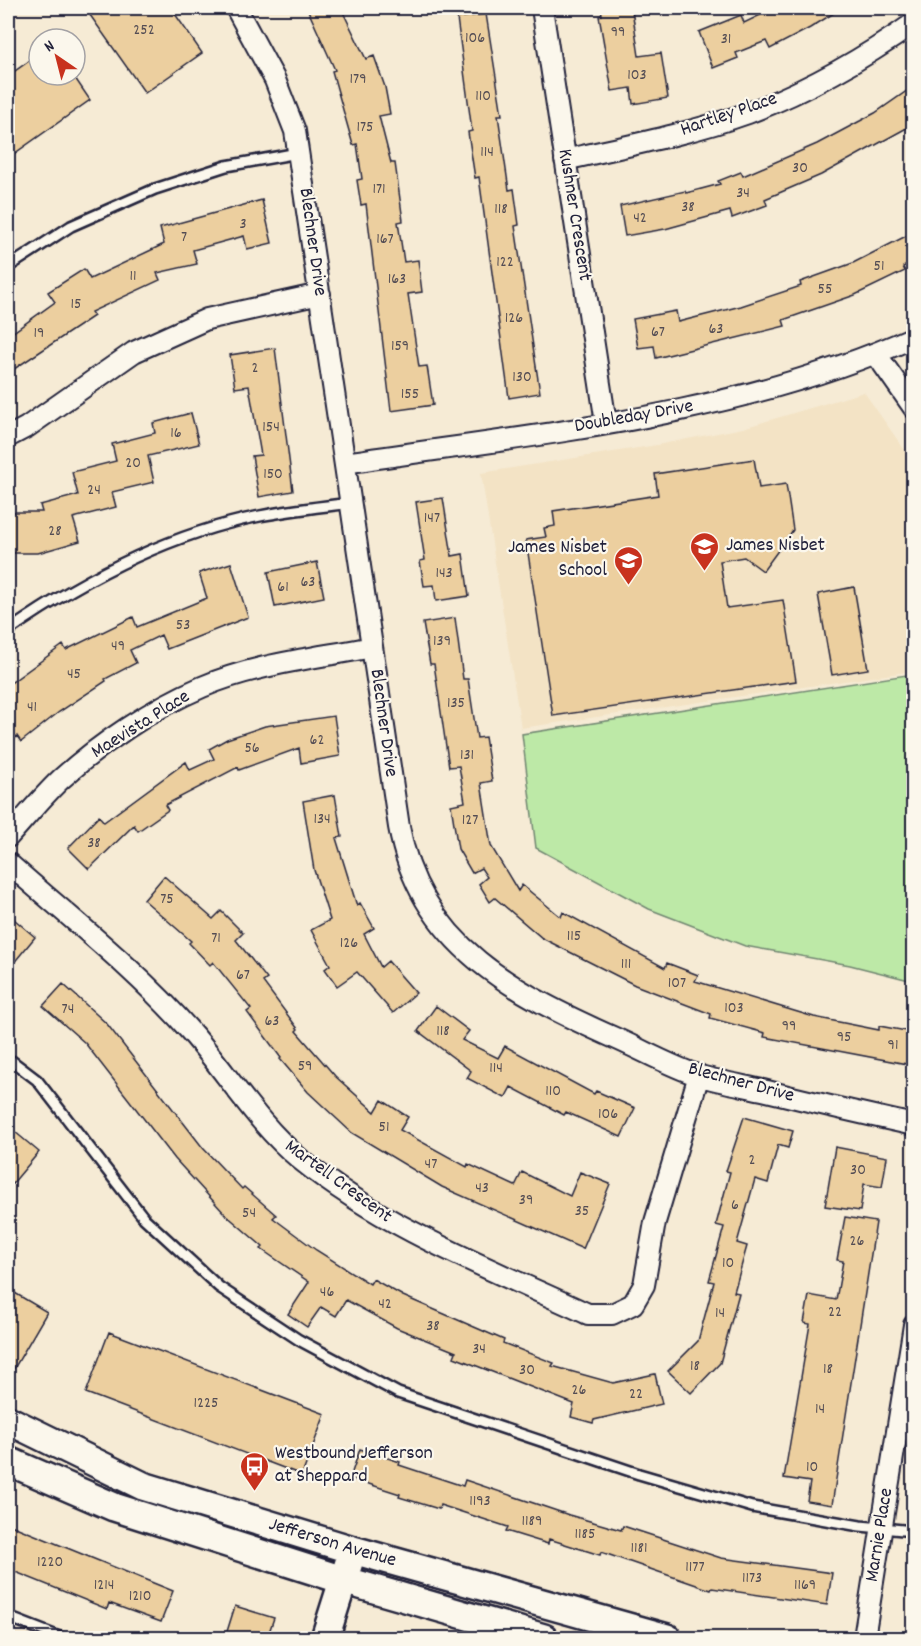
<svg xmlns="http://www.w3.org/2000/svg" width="921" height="1646" font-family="Dekko,sans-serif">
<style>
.built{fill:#f3e3c5}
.green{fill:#bde9a7;stroke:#708671;stroke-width:1.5}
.building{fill:#eccf9f;stroke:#22223b;stroke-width:1.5}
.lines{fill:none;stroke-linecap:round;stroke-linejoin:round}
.lane-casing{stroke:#22223b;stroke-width:14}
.street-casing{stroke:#22223b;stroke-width:24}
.secondary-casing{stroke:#22223b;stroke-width:32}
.lane{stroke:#fbf7ec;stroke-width:9}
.street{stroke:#fbf7ec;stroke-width:20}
.secondary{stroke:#fbf7ec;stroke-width:27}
.labels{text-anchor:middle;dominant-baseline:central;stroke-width:4.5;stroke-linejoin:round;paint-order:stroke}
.number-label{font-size:16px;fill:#544d54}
.street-label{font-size:20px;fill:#22223b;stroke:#fbf7ec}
.poi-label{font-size:20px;fill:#22223b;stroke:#fbf7ec;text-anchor:start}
</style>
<rect width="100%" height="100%" fill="#f6ebd5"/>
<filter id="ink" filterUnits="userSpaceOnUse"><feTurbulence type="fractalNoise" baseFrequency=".0167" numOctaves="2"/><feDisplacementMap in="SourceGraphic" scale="12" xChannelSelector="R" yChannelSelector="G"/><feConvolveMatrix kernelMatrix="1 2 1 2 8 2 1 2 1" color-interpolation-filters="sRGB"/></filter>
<g filter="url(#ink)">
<path class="built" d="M864,392L913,462V671L521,728L481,473L657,445L743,428Z"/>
<path class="green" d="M913,674V981L850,965L745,946L649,909L536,848L522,734Z"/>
<path class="building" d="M85,8H171L202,53L145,93Z
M307,8H341L366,59L374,56L385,87L390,114L379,116L391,163H395L403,221L398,222L404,262L418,260L422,292L408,294L419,367L427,366L433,405L391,411L366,204L361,205L357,180L362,179L357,144L353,145L332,71L335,70Z
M601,8H626L627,11L632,10L639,56L661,53L668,98L633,104L631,88L612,91L599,16L602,15Z
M775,8H842L810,28L770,49L766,41L736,53L738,58L713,68L699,32L741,15L744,23Z
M486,14L502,115H498L509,190L514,189L519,225L515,226L540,393L509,398L479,177L475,178L468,132L472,131L457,18Z
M39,54V75H73L90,100L8,158V76Z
M914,86V124L821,175L765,199L767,205L732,218L730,211L665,229L625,236L620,206L685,191L686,193L720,184L718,181L741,172L743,176L817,144L875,113Z
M262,200L272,243L247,249L244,236L193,250L197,264L157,273L160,280L91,312L94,316L8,373V336L55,302L48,292L84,269L90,279L164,244L160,228Z
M914,232V261L903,267L905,271L855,295L783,320L785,326L656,358L654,346L638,348L633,319L676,311L678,322L741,306L801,286L800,282L853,263Z
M275,348L293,491L259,497L252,456L261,455L249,386L235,388L230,355Z
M191,413L199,444L148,456L154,482L112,492L116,507L73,518L80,541L38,553H8V512H42L40,505L78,495L72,472L116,461L112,444L155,433L153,423Z
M754,459L759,488L786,484L793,530L763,571L744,557L720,561L727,608L783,600L796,681L553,716L526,540L546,537L544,528L555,526L553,511L658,495L655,474Z
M443,498L452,556L463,554L469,596L436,601L434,585L424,586L420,561L425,560L416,502Z
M317,562L324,597L275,607L268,572Z
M231,563L248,617L167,649L161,635L130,650L136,663L105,679L106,681L59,712L21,742L17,736L8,747V685L63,645L66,650L133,617L137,627L207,598L199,573Z
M854,587L868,669L832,675L818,594Z
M455,618L463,679H468L477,738L485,737L492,781L481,783L491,846L518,891L522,885L561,917L563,912L665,968L667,963L698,975L695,981L814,1017L879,1030V1026L912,1032L907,1064L764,1037L765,1033L710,1018L711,1014L635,985L542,938L495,898L490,902L479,884L487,877L481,868L472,873L458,849L451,805L465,802L459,766L449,767L434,664H430L423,623Z
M334,716L340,756L301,763L299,748L239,770L238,767L165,805L168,810L138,831L134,825L89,869L68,848L99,816L104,822L186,762L190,770L214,759L209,749L227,739L265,726Z
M335,795L342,837L336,838L357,906L360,903L374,928L364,934L381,967L388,961L416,993L393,1013L357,972L337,986L325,969L330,965L311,930L330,920L314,870L303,801Z
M164,876L213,919L221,911L243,933L236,940L267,979L263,982L298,1029L296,1031L335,1076L375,1112L382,1100L408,1117L400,1130L467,1167L468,1164L515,1186L522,1172L570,1196L580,1172L610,1184L583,1249L442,1187L352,1133L308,1092L280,1059L281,1058L247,1012L251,1009L213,962L210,965L189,943L191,941L144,900Z
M8,914L35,937L8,970Z
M63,984L107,1024L203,1148L242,1189L244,1187L276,1215L273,1218L316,1250L370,1284L373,1279L403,1296L504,1340L503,1343L554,1363L552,1366L613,1383L655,1374L662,1404L594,1420L593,1423L571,1417L574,1404L454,1357L456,1352L397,1328L346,1300L336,1316L321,1307L307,1327L288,1314L309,1282L261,1249L263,1247L225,1214L175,1159L85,1043L43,1006Z
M436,1006L469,1031L462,1040L498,1058L505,1046L594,1094L596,1091L635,1108L621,1137L566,1112L564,1115L511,1087L505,1098L467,1078L471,1071L418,1031Z
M744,1117L793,1131L788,1148L778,1145L768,1183L755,1179L737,1243L747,1246L734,1292L739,1293L720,1363L691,1393L668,1371L698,1341L714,1282L709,1281L724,1227L716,1225L730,1172L726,1171Z
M8,1126L39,1152L8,1189Z
M835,1147L887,1157L882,1187L864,1184L860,1211L825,1206Z
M845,1217L876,1222L832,1505L807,1501L810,1482L784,1478L810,1324L804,1323L809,1295L836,1300L843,1261L837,1260Z
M8,1289L47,1312L8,1379Z
M109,1332L325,1414L302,1475L86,1393Z
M360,1449L400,1462L399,1465L463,1486L465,1480L569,1515L621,1530L623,1526L721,1558L832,1573L827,1605L712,1588L711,1590L601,1552L600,1555L549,1539L548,1544L506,1531L508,1527L440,1505L439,1509L399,1497L400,1494L350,1478Z
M8,1524L173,1591L161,1622L109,1603L107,1609L8,1569Z
M235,1606L274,1618L267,1638H225Z"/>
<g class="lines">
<defs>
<path id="lane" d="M8,267L71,226L155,189L226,166L298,153
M8,631C84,578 168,534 260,516C290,510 321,507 351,503
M8,1063L12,1061L37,1080L144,1218L219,1287L299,1340L398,1393L639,1474L752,1507L860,1526L914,1531
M8,1617L62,1638"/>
<path id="street" d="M236,8L275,80L295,131L399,827C420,946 516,994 617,1039C644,1051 672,1067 700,1076C722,1082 745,1086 767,1091C816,1103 864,1114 914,1125
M542,8L606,423
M565,160C626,146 689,134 748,113C806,91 863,59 914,23
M876,354L914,408
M8,437L27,427L134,352L207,319L320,294
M345,463C536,434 735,417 914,337
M8,837C25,818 42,797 61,779C101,743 153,708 202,687C255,664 316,658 372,647
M8,863C70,918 137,970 191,1032C228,1074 257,1124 301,1160C386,1229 489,1268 588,1314H612L633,1304L644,1285L655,1222L699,1075
M864,1638L914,1325"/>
<g id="secondary">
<path id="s1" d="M8,1420L143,1486L353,1550L667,1638"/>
<path d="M8,1461L114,1507L343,1580L544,1638"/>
<path d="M325,1638L349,1562"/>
</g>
</defs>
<use href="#lane" class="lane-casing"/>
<use href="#street" class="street-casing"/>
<use href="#secondary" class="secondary-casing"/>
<use href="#lane" class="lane"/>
<use href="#street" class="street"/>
<use href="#secondary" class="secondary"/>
</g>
</g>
<defs>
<symbol id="school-pin" viewBox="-11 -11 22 30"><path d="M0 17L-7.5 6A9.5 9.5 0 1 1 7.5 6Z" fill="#c8321e" stroke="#fbf7ec"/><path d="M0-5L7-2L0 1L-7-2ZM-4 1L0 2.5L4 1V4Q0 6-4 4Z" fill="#fff"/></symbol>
<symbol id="bus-pin" viewBox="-11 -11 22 30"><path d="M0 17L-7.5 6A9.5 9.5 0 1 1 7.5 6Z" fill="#c8321e" stroke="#fbf7ec"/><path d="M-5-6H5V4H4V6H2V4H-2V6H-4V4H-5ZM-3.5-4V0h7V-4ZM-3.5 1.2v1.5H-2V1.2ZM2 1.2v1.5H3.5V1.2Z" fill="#fff"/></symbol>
</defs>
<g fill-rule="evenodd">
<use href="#school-pin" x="688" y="530" width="33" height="45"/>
<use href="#school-pin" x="612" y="544" width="33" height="45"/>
<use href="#bus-pin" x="238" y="1450" width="33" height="45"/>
</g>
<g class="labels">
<g class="number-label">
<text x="144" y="30">252</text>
<text x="618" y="32">99</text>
<text x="475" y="38">106</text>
<text x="726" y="39">31</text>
<text x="637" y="75">103</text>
<text x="358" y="79">179</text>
<text x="483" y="96">110</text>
<text x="365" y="127">175</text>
<text x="487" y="152">114</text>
<text x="800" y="168">30</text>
<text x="379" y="189">171</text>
<text x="743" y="193">34</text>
<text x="688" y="207">38</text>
<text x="501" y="209">118</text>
<text x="640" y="218">42</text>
<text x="243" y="224">3</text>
<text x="184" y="237">7</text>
<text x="385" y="239">167</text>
<text x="505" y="262">122</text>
<text x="879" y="266">51</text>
<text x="133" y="276">11</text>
<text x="397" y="279">163</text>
<text x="825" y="289">55</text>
<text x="76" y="304">15</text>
<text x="514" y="318">126</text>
<text x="716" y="329">63</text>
<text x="658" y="332">67</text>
<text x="39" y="333">19</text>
<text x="400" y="346">159</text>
<text x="255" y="368">2</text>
<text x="522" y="377">130</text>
<text x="410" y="394">155</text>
<text x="271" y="427">154</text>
<text x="176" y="433">16</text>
<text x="133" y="463">20</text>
<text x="273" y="474">150</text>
<text x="94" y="490">24</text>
<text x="432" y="518">147</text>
<text x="55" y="531">28</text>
<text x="444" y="573">143</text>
<text x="308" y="582">63</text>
<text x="283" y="587">61</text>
<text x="183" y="625">53</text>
<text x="442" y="641">139</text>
<text x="118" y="646">49</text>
<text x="74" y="674">45</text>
<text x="456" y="703">135</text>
<text x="32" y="707">41</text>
<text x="317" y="740">62</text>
<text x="252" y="748">56</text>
<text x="467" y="755">131</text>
<text x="322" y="819">134</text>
<text x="470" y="820">127</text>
<text x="94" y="843">38</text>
<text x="167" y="899">75</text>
<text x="574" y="936">115</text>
<text x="216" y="938">71</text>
<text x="349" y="943">126</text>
<text x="626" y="964">111</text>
<text x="243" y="975">67</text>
<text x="677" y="983">107</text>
<text x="734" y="1008">103</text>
<text x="68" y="1009">74</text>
<text x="272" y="1021">63</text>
<text x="789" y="1026">99</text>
<text x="443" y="1031">118</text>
<text x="844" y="1037">95</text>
<text x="893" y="1045">91</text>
<text x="305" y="1066">59</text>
<text x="496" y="1068">114</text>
<text x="553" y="1091">110</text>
<text x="608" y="1114">106</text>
<text x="384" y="1127">51</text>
<text x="752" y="1160">2</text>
<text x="431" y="1164">47</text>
<text x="858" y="1170">30</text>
<text x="482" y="1188">43</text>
<text x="526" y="1200">39</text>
<text x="735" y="1205">6</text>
<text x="582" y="1211">35</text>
<text x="249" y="1213">54</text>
<text x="857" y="1241">26</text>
<text x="728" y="1263">10</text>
<text x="327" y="1292">46</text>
<text x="385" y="1304">42</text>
<text x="835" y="1312">22</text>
<text x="720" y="1313">14</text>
<text x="433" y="1326">38</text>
<text x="479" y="1349">34</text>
<text x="695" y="1366">18</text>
<text x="828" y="1369">18</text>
<text x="527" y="1370">30</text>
<text x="579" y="1390">26</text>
<text x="636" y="1394">22</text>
<text x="206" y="1403">1225</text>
<text x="820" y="1409">14</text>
<text x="812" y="1467">10</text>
<text x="480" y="1501">1193</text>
<text x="532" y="1521">1189</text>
<text x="585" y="1534">1185</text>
<text x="639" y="1548">1181</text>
<text x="50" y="1562">1220</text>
<text x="695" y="1567">1177</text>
<text x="752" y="1578">1173</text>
<text x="104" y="1585">1214</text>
<text x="805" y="1585">1169</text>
<text x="140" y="1596">1210</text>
</g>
<g class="street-label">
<text transform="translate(729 115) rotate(-19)">Hartley Place</text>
<text transform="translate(574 215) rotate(81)">Kushner Crescent</text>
<text transform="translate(312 242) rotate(82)">Blechner Drive</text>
<text transform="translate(634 417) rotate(-10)">Doubleday Drive</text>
<text transform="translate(383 723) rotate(82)">Blechner Drive</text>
<text transform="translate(141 725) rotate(-32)">Maevista Place</text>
<text transform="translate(741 1083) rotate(15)">Blechner Drive</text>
<text transform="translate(338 1182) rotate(36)">Martell Crescent</text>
<text transform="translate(880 1535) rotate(-81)">Marnie Place</text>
<text stroke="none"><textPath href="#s1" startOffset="348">Jefferson Avenue</textPath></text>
</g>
<g class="poi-label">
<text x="726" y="546">James Nisbet</text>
<text x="607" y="548" text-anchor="end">James Nisbet<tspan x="607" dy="23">School</tspan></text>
<text x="275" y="1454">Westbound Jefferson<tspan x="275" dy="23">at Sheppard</tspan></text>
</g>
</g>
<rect width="921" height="1646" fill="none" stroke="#fbf7ec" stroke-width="30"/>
<rect x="15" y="15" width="891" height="1616" fill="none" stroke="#22223b" stroke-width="2" filter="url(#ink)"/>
<g transform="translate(57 57) rotate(325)"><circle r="28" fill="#fbf7ec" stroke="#a4a2a5" stroke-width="1.5"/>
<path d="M0-4.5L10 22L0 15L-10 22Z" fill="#c8321e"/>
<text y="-9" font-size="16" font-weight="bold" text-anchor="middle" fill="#22223b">N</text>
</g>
</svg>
